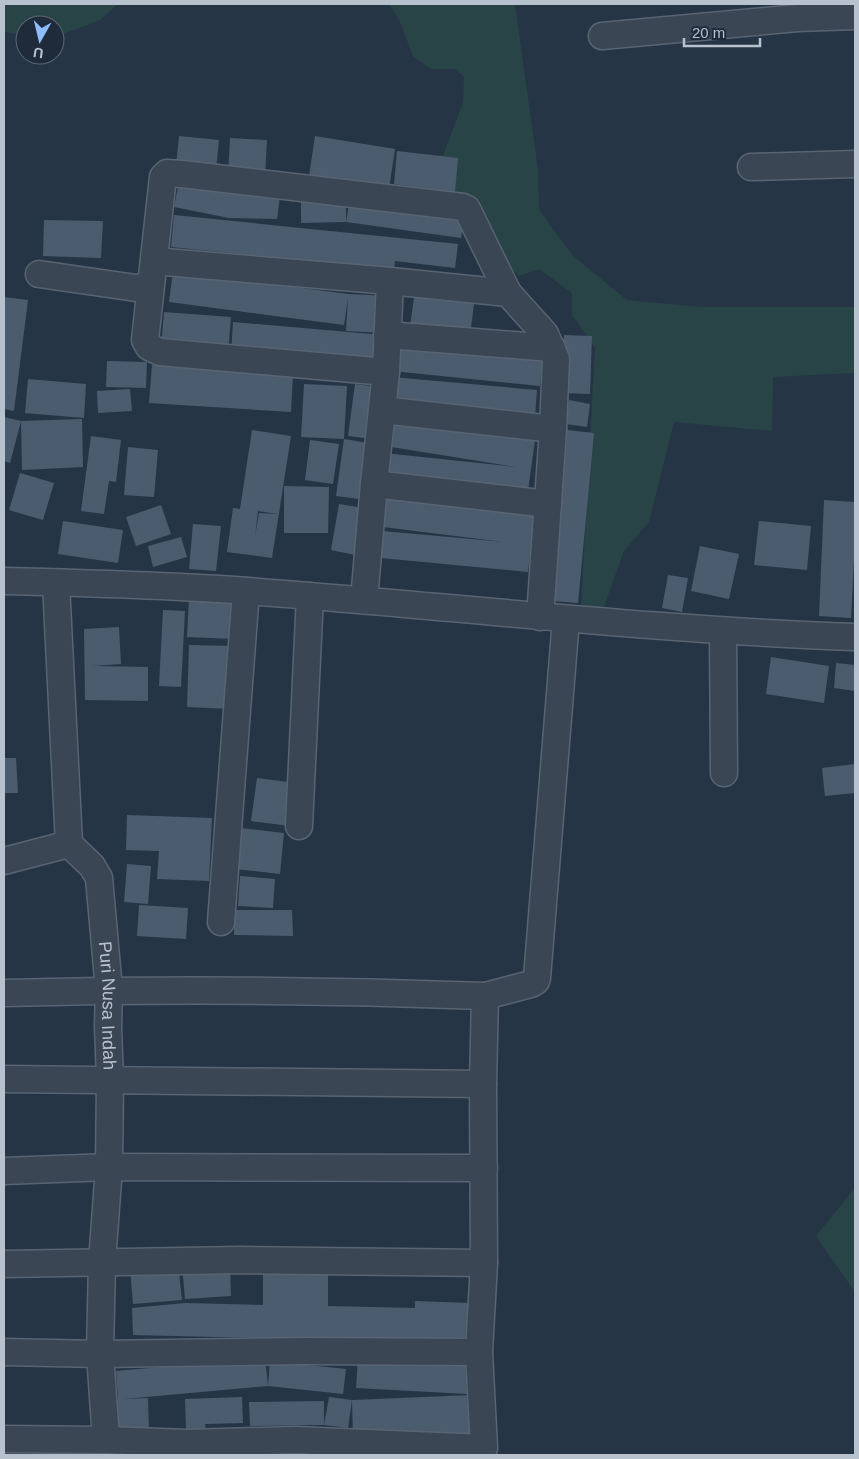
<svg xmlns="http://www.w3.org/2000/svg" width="859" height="1459" font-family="Helvetica,sans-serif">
<rect width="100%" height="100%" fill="#263546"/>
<g fill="#284446">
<path d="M4,4H118L100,20L55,37V25H25V35L4,32Z"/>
<path d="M389,4H515L538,170L539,210L573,256L627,300L702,307H855V373L773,377L772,431L674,422L649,522L624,551L604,607L581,606L595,348L572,315V293L539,269L519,276L498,257L491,229L453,214L443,192V156L463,102L464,77L456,69H430L413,56L400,22Z"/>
<path d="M855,1188V1292L816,1236Z"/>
</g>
<g fill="#4c5c6f" fill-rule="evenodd">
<path d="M179,136L219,140L216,170L176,166Z"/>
<path d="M315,136L395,149L388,195L308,183Z"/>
<path d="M230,138L267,140L265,177L228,175Z"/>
<path d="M397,151L458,158L455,192L394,184Z"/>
<path d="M179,182L280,196L277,219L229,218L174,207Z"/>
<path d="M350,199L465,215L461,238L346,222Z"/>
<path d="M346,200V222L301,223V201Z"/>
<path d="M174,215L458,244L455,268L395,261L394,269L171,247Z"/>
<path d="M44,220L103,221L101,258L43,256Z"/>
<path d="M173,271L348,294L388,296L386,333L346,331L348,298L344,325L169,302Z"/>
<path d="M415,290L475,297L470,335L410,327Z"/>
<path d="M4,297L28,300L14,411L4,409Z"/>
<path d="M164,312L231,317L228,353L161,348Z"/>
<path d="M233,322L383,335L380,368L231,355Z"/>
<path d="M564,335L592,336L590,394L561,393Z"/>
<path d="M394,347L542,361L540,386L392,371Z"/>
<path d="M107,361L147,362L146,388L106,387Z"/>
<path d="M152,365L293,374L291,412L149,403Z"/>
<path d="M392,377L537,390L535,417L390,403Z"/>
<path d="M28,379L86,384L84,418L25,413Z"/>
<path d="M304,384L347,386L344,439L301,437Z"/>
<path d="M355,384L379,387L372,439L348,436Z"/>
<path d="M130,389L132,411L98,413L97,391Z"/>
<path d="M569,400L590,404L587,427L565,424Z"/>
<path d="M4,417L21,421L82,419L83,467L22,470L21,421L10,463L4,461Z"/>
<path d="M390,417L535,440L527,498L382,482L384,453L516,467L385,446Z"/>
<path d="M252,430L291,436L272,558L227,552L233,508L240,509ZM258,511L278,514L259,513L255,536Z"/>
<path d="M567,430L594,433L578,603L552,601Z"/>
<path d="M91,436L121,440L116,482L109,481L104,514L81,511Z"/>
<path d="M344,439L374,444L366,500L336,496Z"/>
<path d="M310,440L339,444L333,484L305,480Z"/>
<path d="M128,447L158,450L154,497L124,495Z"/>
<path d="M20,473L54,483L43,520L9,510Z"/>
<path d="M284,486L329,487L328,533H284Z"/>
<path d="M387,492L535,510L528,572L381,558L383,531L504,542L383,527Z"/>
<path d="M824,500L855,502V539L851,618L819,616Z"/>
<path d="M339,504L369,509L360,556L331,550Z"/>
<path d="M161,505L171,534L136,546L126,517Z"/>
<path d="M63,521L123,530L118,563L58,554Z"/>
<path d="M759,521L811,526L807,570L754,565Z"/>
<path d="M193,524L221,526L216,571L189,569Z"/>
<path d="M181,537L187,557L153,567L148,546Z"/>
<path d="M700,546L739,554L729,599L691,591Z"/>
<path d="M668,575L688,578L682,612L662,608Z"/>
<path d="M189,599L235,600L234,639L187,637Z"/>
<path d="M163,610L185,611L181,687L159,686Z"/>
<path d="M119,627L121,664L93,666L148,667V701L85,700L84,629Z"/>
<path d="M189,645L232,646L230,709L187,707Z"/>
<path d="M771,657L829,666L824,703L766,694Z"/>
<path d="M836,663L855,665V691L834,688Z"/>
<path d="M4,758H16L18,793H4Z"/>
<path d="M855,764V793L825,796L822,768Z"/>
<path d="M257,778L296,783L290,826L251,821Z"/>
<path d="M127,815L212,818L209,881L157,879L159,851L126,850Z"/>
<path d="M240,828L284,833L280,874L235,869Z"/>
<path d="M127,864L151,866L148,904L124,902Z"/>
<path d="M240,876L275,879L273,908L238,906Z"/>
<path d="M139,905L188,908L186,939L137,936Z"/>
<path d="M234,910H292L293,936L234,935Z"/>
<path d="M178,1264L182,1300L133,1304L130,1269Z"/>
<path d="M182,1264L230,1266L231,1296L185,1299Z"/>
<path d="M263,1267L328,1269V1306L415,1308V1301L470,1303L469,1343L133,1335L132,1308L185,1303L263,1305Z"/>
<path d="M265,1358L268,1386L124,1399L148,1398L149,1433L112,1434V1399H118L116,1371Z"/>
<path d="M358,1358L469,1363L467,1394L356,1388Z"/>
<path d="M270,1361L346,1369L343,1394L268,1386Z"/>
<path d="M471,1395L472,1433L353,1438L352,1400Z"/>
<path d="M242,1397L243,1423L205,1424L206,1431H186L185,1399Z"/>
<path d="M329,1397L352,1400L348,1428L324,1425L250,1426L249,1402L324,1401V1425Z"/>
</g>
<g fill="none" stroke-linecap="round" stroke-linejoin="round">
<g stroke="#596472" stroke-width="29">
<g id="minor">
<path d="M602,36L798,18L855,16"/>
<path d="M751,167L855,164"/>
<path d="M154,261L390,281L386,372L374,484L364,600"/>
<path d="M39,274L136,288L150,287"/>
<path d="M390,281L508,293"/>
<path d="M387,335L552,348"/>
<path d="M386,372L160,352L149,347L145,340L163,177L167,173L182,174L463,207L467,209L508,293L545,334L556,359L553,429L540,617"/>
<path d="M382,410L553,429"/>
<path d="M374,484L548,504"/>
<path d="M4,581C85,583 167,585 248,591C450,606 652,630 855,637"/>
<path id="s1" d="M56,583L69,844L92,866L99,878L109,990L108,1027L110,1080L109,1167L102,1262L100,1354L106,1440"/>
<path d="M723,631L724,773"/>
<path d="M299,826L310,596"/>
<path d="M4,861L69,844"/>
<path d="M221,922L246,591"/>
<path d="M4,993C164,989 325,990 485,996L483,1084L484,1263L479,1352L484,1448L295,1440L188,1443L106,1440L4,1439"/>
<path d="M485,996L531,984L536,981L537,978L566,619"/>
<path d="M4,1079L483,1084"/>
<path d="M4,1171L109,1167L484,1168"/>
<path d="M4,1264L241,1260L484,1263"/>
<path d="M4,1352L100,1354L304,1351L479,1352"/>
</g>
</g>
<use href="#minor" stroke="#3b4655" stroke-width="26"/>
</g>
<g text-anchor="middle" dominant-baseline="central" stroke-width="4" stroke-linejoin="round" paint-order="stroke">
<g font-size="18" fill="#b8c1ce" stroke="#1f2b3a">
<text stroke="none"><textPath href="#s1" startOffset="435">Puri Nusa Indah</textPath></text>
</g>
</g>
<rect width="859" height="1459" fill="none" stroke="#b8c1ce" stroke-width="10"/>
<g transform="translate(40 40) rotate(188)"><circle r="24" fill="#1f2b3a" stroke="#5c6775"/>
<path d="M0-4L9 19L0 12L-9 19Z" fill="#8dbdfe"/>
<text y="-8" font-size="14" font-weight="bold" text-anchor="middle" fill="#b8c1ce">U</text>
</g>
<path d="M684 38v8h76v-8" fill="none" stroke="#b8c1ce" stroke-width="2.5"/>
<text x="692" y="38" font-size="15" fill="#b8c1ce" stroke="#1f2b3a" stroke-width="4" paint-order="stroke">20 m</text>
</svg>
